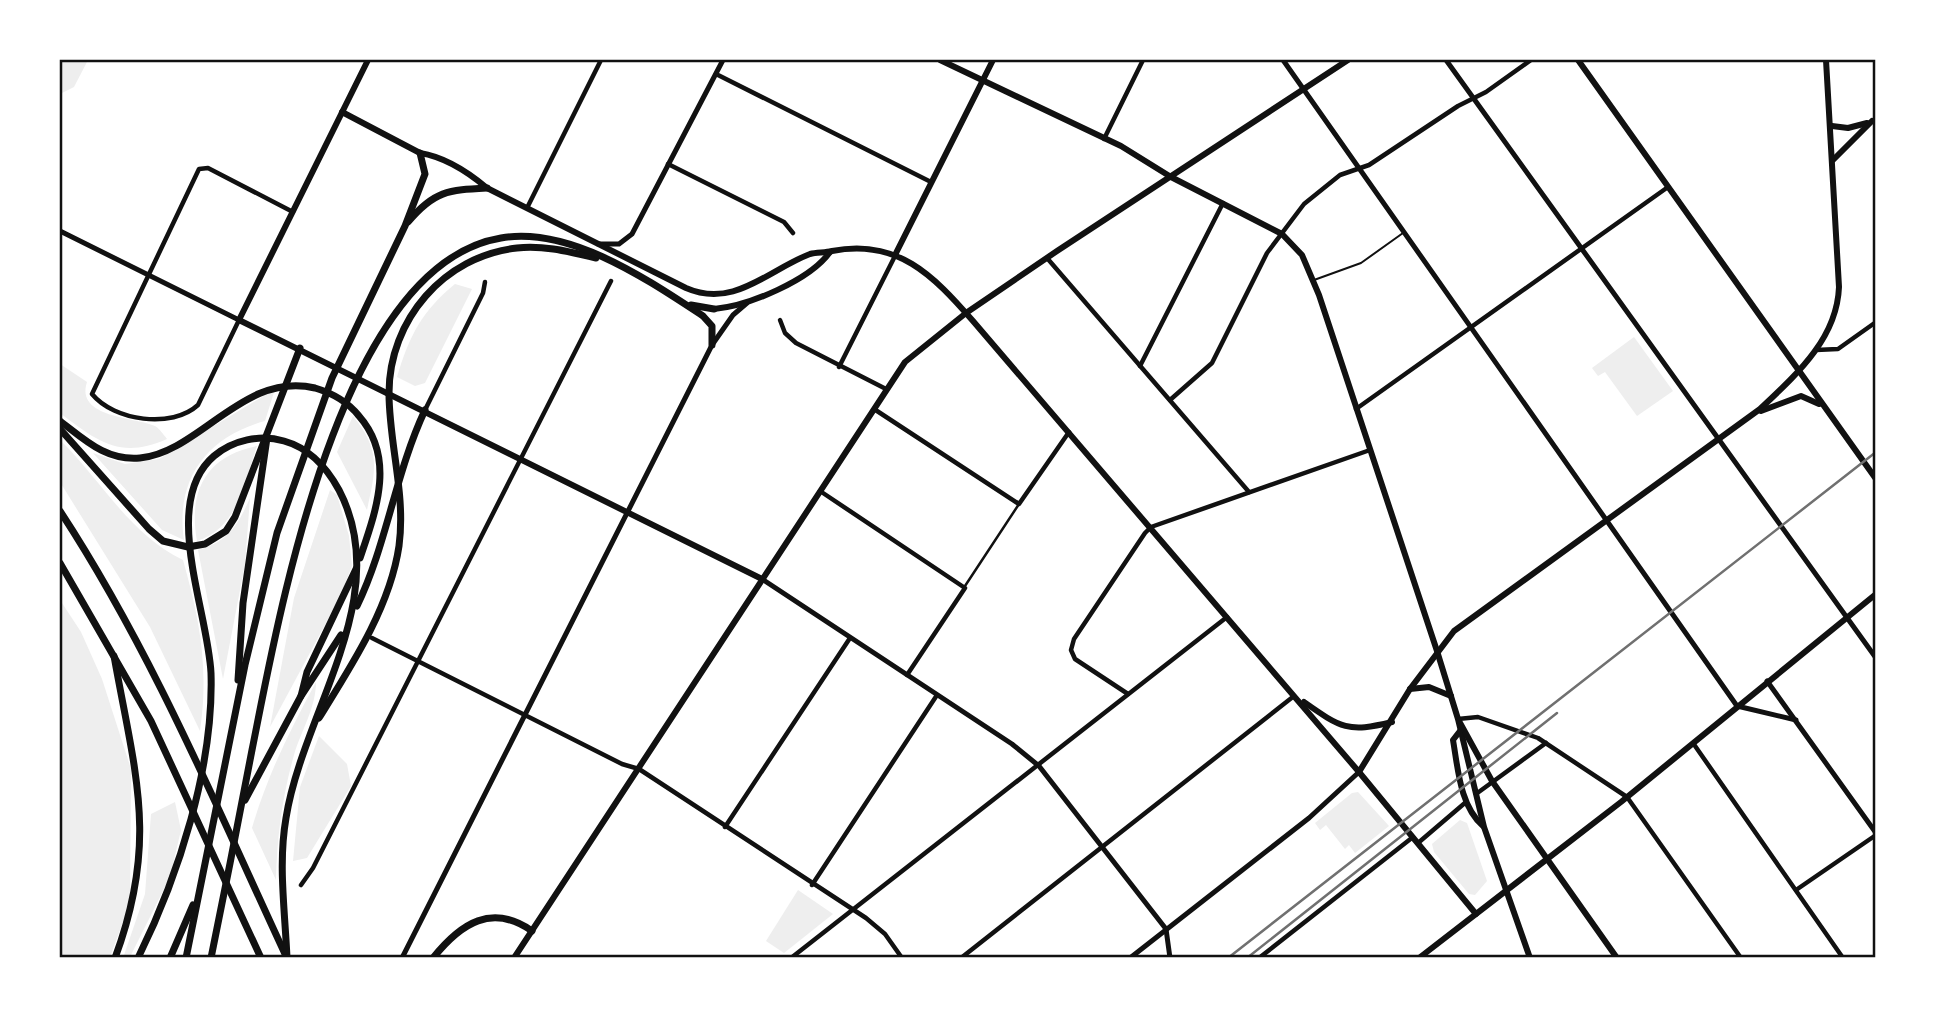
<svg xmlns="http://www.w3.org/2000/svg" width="1935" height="1017" font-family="Poppins,sans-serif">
<rect width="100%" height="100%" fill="#fff"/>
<g fill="#eee">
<path d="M60,60H88L74,87L60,94Z"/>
<path d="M455,284L472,289L425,383L415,386L397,377C409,336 422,311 455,284Z"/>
<path d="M1634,337L1673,391L1637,416L1605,372L1598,376L1592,368Z"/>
<path d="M60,364L87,382C75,418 135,417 155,426C159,428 163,434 167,439C120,460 97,441 60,413Z"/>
<path d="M275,389L265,421C206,437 175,480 184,540L162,530L93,453L125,464L159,459Z"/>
<path d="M353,416C381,450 376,470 367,510L337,452Z"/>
<path d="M60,440C102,481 129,534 183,560C200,620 209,669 200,731L150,627L60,482Z"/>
<path d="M257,446C244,483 238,528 197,541C188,491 206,456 257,446Z"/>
<path d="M330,490L337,495L349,536L352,566L340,597L270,727L294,598Z"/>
<path d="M250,498L245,564L223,679L198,550C228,542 238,525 250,498Z"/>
<path d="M60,600L81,632L102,679L131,769L130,903L110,957H60Z"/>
<path d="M316,682C316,708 301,731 294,755C282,797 277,837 276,880L252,828C267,776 290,730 316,682Z"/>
<path d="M319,736L347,764L351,786L307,858L293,861L300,787Z"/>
<path d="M1358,792L1389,826L1355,853L1349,845L1345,849L1326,825L1320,830L1315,823L1352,793Z"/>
<path d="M175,802L181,830L170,877L130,957L123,958L145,894L151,814Z"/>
<path d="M1460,820L1467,823L1487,881L1475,895L1469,894L1434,852L1432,844Z"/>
<path d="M798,890L833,914L784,953L766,941Z"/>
</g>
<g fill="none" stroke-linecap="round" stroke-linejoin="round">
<path stroke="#111" stroke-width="2" d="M1314,280L1361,263L1403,233"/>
<path stroke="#111" stroke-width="2.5" d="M965,586L1019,504"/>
<g stroke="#111" stroke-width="4.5">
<path d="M716,74L931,182"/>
<path d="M1104,139L1143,60"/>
<path d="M668,164L784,222L793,233"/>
<path d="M527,208L601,60"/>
<path d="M1047,258L1249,492"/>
<path d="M239,320L198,405C172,429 114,421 92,394L199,169L208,168L293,212"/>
<path d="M780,320L785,333L796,343L886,389"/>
<path d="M1816,350L1838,349L1876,322"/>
<path d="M1140,366L1223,203"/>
<path d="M839,367L895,256"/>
<path d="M1170,400L1212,363L1267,253L1304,204L1340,175L1369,165L1458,106L1486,92L1531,60"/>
<path d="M874,409L1019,504L1069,432"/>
<path d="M1356,409L1668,187"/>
<path d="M425,410L483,293L485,282"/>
<path d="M820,491L965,588L907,675"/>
<path d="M372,638L622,764L639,769L866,918L885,934L902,958"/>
<path d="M1128,694L1075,659L1071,650L1074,639L1145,533L1151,527L1370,450"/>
<path d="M1458,719L1478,717L1538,738L1627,797L1741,958"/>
<path d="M1693,743L1843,958"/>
<path d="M1476,794L1546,743"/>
<path d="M725,827L850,638"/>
<path d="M1418,843L1466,802"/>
<path d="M301,885L313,868L611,281"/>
<path d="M812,885L937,695"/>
<path d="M1796,890L1876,835"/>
<path d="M791,958L1227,617"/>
<path d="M961,958L1294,696"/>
<path d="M1259,958L1413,837"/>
</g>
<g stroke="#111" stroke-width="5">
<path d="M1283,60L1737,706L1796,720"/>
<path d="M1446,60L1876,658"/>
<path d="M60,231L239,320"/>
<path d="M598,244H619L632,234L723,60"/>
<path d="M762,579L1012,744L1039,766L1166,929L1170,958"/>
<path d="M1767,681L1876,833"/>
<path d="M402,958L712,345L733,315L747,303"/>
<path d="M1130,958L1309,818L1359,772"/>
</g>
<g stroke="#111" stroke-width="6">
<path d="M368,60L239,320L762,579"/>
<path d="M940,60L1121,146L1171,177L1282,234L1302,255L1319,295L1437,651L1458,719L1484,827L1530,958"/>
<path d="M342,112L420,153C445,157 468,172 487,188"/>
<path d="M1459,721L1492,781L1617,958"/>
<path d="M1460,731L1453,740C1458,769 1460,806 1483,826"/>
<path d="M1359,772L1476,914"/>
<path d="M1419,958L1621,802L1876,594"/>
</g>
<g stroke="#111" stroke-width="6">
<path d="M1578,60L1876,479"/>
<path d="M1832,126L1848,128L1867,123"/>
<path d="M1833,160L1872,121"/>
<path d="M487,188L686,288C734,309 768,270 810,254C817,252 825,253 832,251C897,238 933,275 973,321L1359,772L1410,689L1454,631L1760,409C1796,375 1837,339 1839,287L1826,60"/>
<path d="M895,255L993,60"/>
<path d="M714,309C749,306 810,280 830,252"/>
<path d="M1761,411L1801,396L1819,404"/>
<path d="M1410,689L1429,687L1451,696"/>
<path d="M1304,702C1341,728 1348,733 1392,722"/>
<path d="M514,958L905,362L966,313L1057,251L1348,60"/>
</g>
<g stroke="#111" stroke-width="7">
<path d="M408,222C434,191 448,190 487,188"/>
<path d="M691,305L714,309"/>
<path d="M60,421C85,440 106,461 140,458C200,452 244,371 315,388C332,393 348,402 359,416C396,458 376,511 360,558"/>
<path d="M60,429L149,529L163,541L188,547L205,544L226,531L235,517L300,348"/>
<path d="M60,511C151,650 215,803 285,954"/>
<path d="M60,563L151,721L261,958"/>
<path d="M357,606C387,544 395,474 425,410"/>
<path d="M114,656C135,774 159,840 115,958"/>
<path d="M238,680L243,603L267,438"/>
<path d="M301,696L307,672L356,569"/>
<path d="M319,718C352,665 390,607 399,546C406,494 389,444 389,393C389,320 444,256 517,248C544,245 570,252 596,258"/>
<path d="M245,800L301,696L341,635"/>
<path d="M138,958C179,875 214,766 211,673C208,610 160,502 214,456C233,440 260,434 284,441C309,448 327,468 339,490C395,597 303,711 286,818C278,864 285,911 287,958"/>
<path d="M170,958L193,905"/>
<path d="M186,958L245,665L277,533L332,378L405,226L425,174L420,153"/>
<path d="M211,958C225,889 239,819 252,750C279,616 339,265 501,238C570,226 648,280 703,316L712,326V345"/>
<path d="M433,958C461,923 492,903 532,931"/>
</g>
<g stroke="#707070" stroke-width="2.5">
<path d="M1228,958L1876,452"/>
<path d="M1247,958L1557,713"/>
</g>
</g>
<rect width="1935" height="1017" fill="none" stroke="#ffffff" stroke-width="122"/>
<rect x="61" y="61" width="1813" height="895" fill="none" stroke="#111" stroke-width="2.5"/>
</svg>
